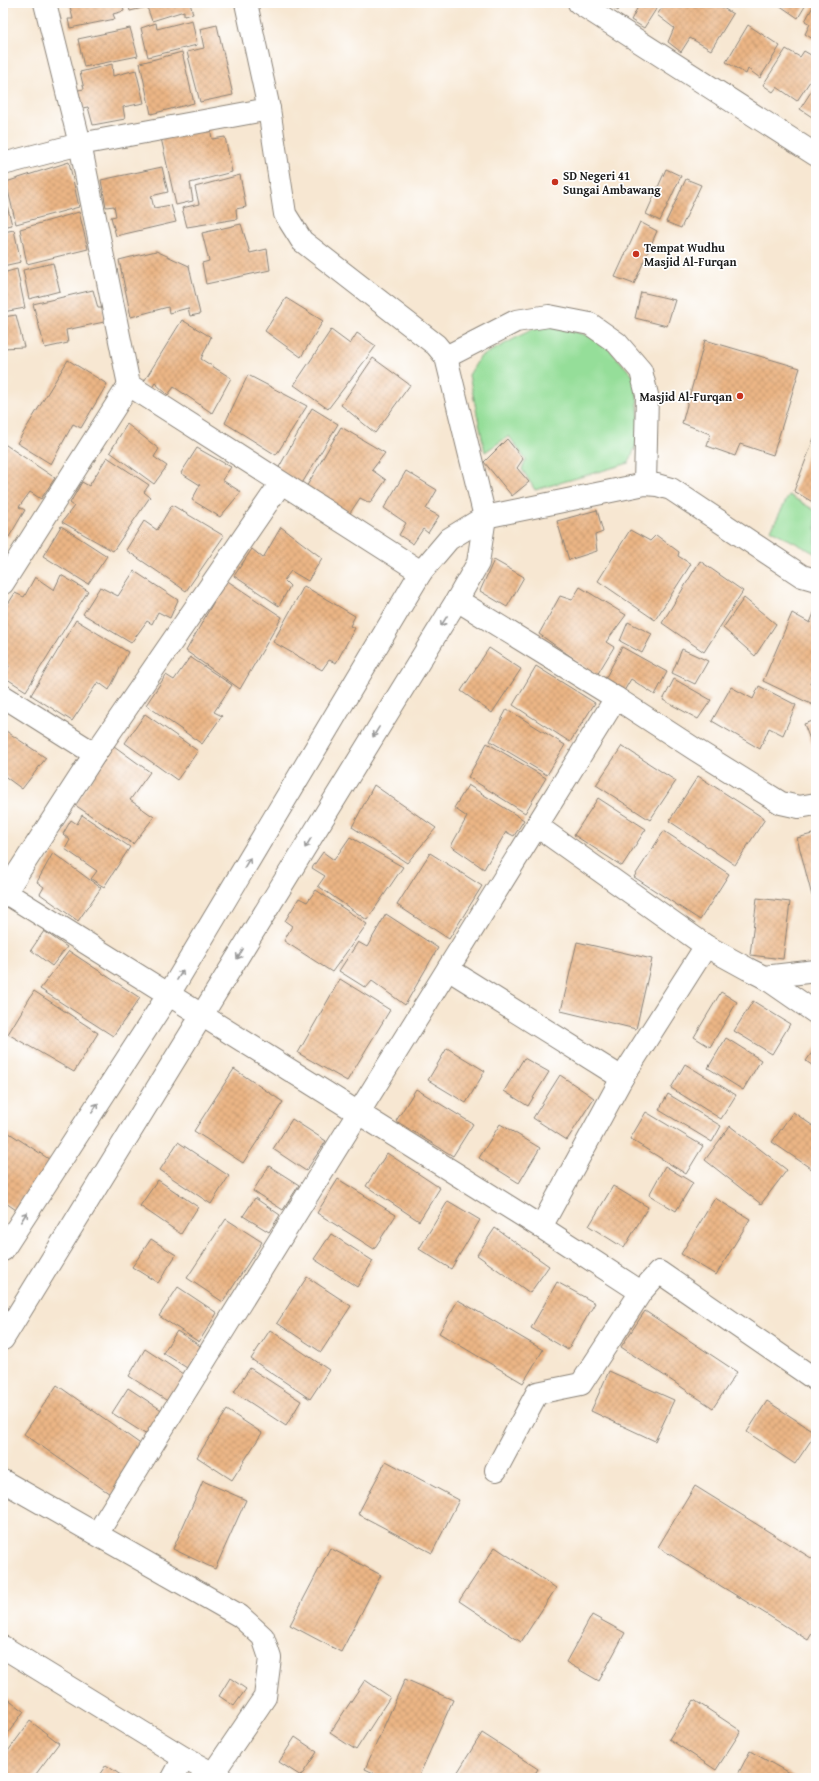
<svg xmlns="http://www.w3.org/2000/svg" width="819" height="1781" font-family="'Gentium Book Plus',serif">
<defs>
<pattern id="building-cross-hatch" width="8" height="8" patternUnits="userSpaceOnUse"><rect width="8" height="8" fill="#ebb585"/><path d="M0 0l8 8M0 8l8-8" fill="none" stroke="#c99b72"/></pattern>
</defs>
<rect width="100%" height="100%" fill="#fff"/>
<filter id="ink" filterUnits="userSpaceOnUse"><feTurbulence type="fractalNoise" baseFrequency=".025" numOctaves="2"/><feDisplacementMap in="SourceGraphic" scale="8" xChannelSelector="R" yChannelSelector="G"/><feConvolveMatrix kernelMatrix="1 2 1 2 8 2 1 2 1" color-interpolation-filters="sRGB"/></filter>
<filter id="wash" filterUnits="userSpaceOnUse"><feTurbulence type="fractalNoise" baseFrequency=".012" numOctaves="4" result="noise"/><feDisplacementMap in="SourceGraphic" scale="16" xChannelSelector="R" yChannelSelector="G"/><feGaussianBlur stdDeviation="0.9" result="paint"/><feColorMatrix in="noise" values="0 0 0 0 0 0 0 0 0 0 0 0 0 0 0 0 0 1.4 0 .05"/><feComposite in="paint" operator="in"/></filter>
<g filter="url(#wash)">
<rect width="100%" height="100%" fill="#f7e7d2"/>
<g fill="#95de99" stroke="#587d5a">
<path d="M544,323L600,339L636,379L640,435L629,463L535,490L522,469L526,460L509,436L485,452L469,375L480,357Z"/>
<path d="M789,495L816,511V554L771,530Z"/>
</g>
<g id="blocks">
<g fill="url(#building-cross-hatch)">
<path d="M69,3H122L124,11L113,14L115,19L70,28L68,19H73Z"/>
<path d="M128,3H190L193,14L184,16V11L152,21L147,7L130,11Z"/>
<path d="M610,3H622L618,11L609,5Z"/>
<path d="M637,3H660L644,28L631,20L639,5Z"/>
<path d="M665,3H715L733,14L711,50L690,38L681,52L668,42L674,28L657,15Z"/>
<path d="M776,3H807L798,18Z"/>
<path d="M815,3H816V41L805,34L810,24L805,21Z"/>
<path d="M192,20L197,45L148,57L141,28L156,23L157,29Z"/>
<path d="M217,25L233,95L200,102L187,52L204,48L200,29Z"/>
<path d="M748,25L780,46L760,78L748,69L746,74L726,62Z"/>
<path d="M130,28L138,56L84,67L78,39Z"/>
<path d="M786,49L800,57L804,51L816,58V72L797,101L777,87L773,92L763,85Z"/>
<path d="M182,52L194,103L151,114L140,63Z"/>
<path d="M112,64L113,76L136,70L144,103L123,107L125,119L93,125L88,107L82,108L78,90L84,89L80,72Z"/>
<path d="M816,84V113L812,117L800,109Z"/>
<path d="M210,127L212,139L225,137L232,172L190,183L193,201L176,205L161,138Z"/>
<path d="M69,162L79,207L16,224L6,182Z"/>
<path d="M162,167L168,192L151,196L154,208L171,205L176,222L116,236L111,217L116,216L114,206L106,207L101,180Z"/>
<path d="M666,169L681,176L660,221L646,214Z"/>
<path d="M240,175L246,207L236,209L237,219L187,227L182,208L199,204L195,187Z"/>
<path d="M686,179L701,185L681,228L666,222Z"/>
<path d="M3,190L12,225L3,227Z"/>
<path d="M79,212L88,249L27,264L20,229Z"/>
<path d="M640,222L657,231L634,284L615,277Z"/>
<path d="M241,224L250,253L267,249L270,270L206,284L202,263L209,261L202,233Z"/>
<path d="M14,230L21,262L3,266V232Z"/>
<path d="M156,251L189,266L200,314L190,316L188,308L169,313L168,307L131,317L119,260Z"/>
<path d="M53,263L60,291L29,299L23,270Z"/>
<path d="M17,269L25,308L3,312V273Z"/>
<path d="M93,290L98,308H103L104,322L66,330L68,343L45,348L33,304Z"/>
<path d="M641,292L675,300L667,326L635,318Z"/>
<path d="M286,298L323,321L301,357L265,331Z"/>
<path d="M16,315L24,347L3,348V317Z"/>
<path d="M182,320L211,337L201,359L231,378L212,413L174,387L168,395L155,383L151,389L143,383Z"/>
<path d="M331,330L350,344L357,333L376,346L328,409L294,385Z"/>
<path d="M705,340L800,368L773,455L740,444L735,456L707,446L710,434L682,423Z"/>
<path d="M373,358L410,385L375,433L341,405Z"/>
<path d="M68,360L107,384L81,428L73,424L51,464L17,443Z"/>
<path d="M248,375L307,406L276,455L225,423Z"/>
<path d="M312,408L338,424L301,485L278,469Z"/>
<path d="M127,424L159,449L154,457L167,466L154,484L110,452Z"/>
<path d="M341,427L385,453L372,470L386,480L370,503L360,498L348,516L305,489Z"/>
<path d="M814,438L816,439V504L794,491Z"/>
<path d="M507,439L523,459L517,468L529,482L512,496L484,462Z"/>
<path d="M3,443L55,478L41,499L30,492L19,507L25,510L9,537L3,533Z"/>
<path d="M197,448L231,467L222,480L241,492L220,517L192,500L200,485L181,473Z"/>
<path d="M107,457L149,485L144,492L150,497L113,551L62,522L74,506L70,503L82,482L89,486Z"/>
<path d="M406,471L437,490L426,509L439,516L428,533L423,529L413,544L399,535L406,523L384,508Z"/>
<path d="M172,505L224,536L186,591L126,550L144,521L157,530Z"/>
<path d="M597,510L603,532L595,535L597,551L569,560L557,521Z"/>
<path d="M61,526L107,556L88,584L43,556Z"/>
<path d="M281,527L322,558L308,581L291,571L284,580L290,586L279,606L234,576L252,549L263,558Z"/>
<path d="M630,530L650,541L656,535L679,552L678,556L691,564L655,620L598,581Z"/>
<path d="M494,560L524,577L507,607L480,591Z"/>
<path d="M700,561L743,591L704,652L662,623Z"/>
<path d="M134,571L178,600L170,618L158,612L152,624L147,621L131,643L83,614L100,587L118,596Z"/>
<path d="M61,575L88,591L26,691L4,677L9,666L3,662V630L6,624L3,622V612L15,593L24,597L35,577L54,590Z"/>
<path d="M226,580L282,617L240,689L186,651Z"/>
<path d="M304,586L355,616L350,626L355,628L336,663L329,660L322,670L273,642Z"/>
<path d="M580,587L626,615L606,642L614,647L597,675L539,634L560,596L572,600Z"/>
<path d="M744,598L776,624L755,656L723,628Z"/>
<path d="M816,608V663L810,684L816,686L813,705L763,681L792,613L810,623Z"/>
<path d="M76,620L128,652L109,690L98,682L72,721L31,695Z"/>
<path d="M628,622L652,634L642,653L620,641Z"/>
<path d="M622,647L667,672L655,695L631,679L624,691L605,679Z"/>
<path d="M489,648L521,669L492,713L461,691Z"/>
<path d="M682,649L708,661L695,684L672,673Z"/>
<path d="M190,657L232,685L214,712L222,716L202,744L146,705L166,675L174,680Z"/>
<path d="M536,666L595,703L570,742L513,705Z"/>
<path d="M674,679L711,700L698,719L663,700Z"/>
<path d="M759,686L796,705L783,735L769,728L760,749L712,721L731,687L753,699Z"/>
<path d="M507,709L565,745L547,775L490,741Z"/>
<path d="M145,714L198,751L177,780L125,743Z"/>
<path d="M816,720V755L804,724Z"/>
<path d="M3,729L46,758L22,789L3,775Z"/>
<path d="M487,743L546,778L525,813L468,777Z"/>
<path d="M114,746L150,772L130,800L154,817L133,844L75,805Z"/>
<path d="M622,746L676,781L650,820L596,785Z"/>
<path d="M698,776L765,819L735,865L669,821Z"/>
<path d="M374,785L436,828L407,863L352,827Z"/>
<path d="M468,785L524,820L514,836L506,832L484,869L451,846L467,817L454,808Z"/>
<path d="M598,798L646,829L622,866L574,835Z"/>
<path d="M82,815L130,847L104,887L91,879L97,871L65,849L70,840L63,834L71,820L77,824Z"/>
<path d="M664,831L729,874L700,920L634,877Z"/>
<path d="M816,833V895L812,896L797,838Z"/>
<path d="M350,837L403,867L367,920L318,886L325,876L312,868L323,852L334,860Z"/>
<path d="M53,853L101,888L78,921L40,894L44,887L37,882Z"/>
<path d="M430,853L482,886L449,939L397,905Z"/>
<path d="M316,890L367,924L332,972L284,941L292,926L285,921L299,898L307,902Z"/>
<path d="M757,898L790,902L783,959L750,955Z"/>
<path d="M386,914L438,948L405,1005L372,981L366,988L339,971L358,942L367,947Z"/>
<path d="M44,931L67,947L52,966L31,950Z"/>
<path d="M577,942L652,959L636,1029L561,1011Z"/>
<path d="M69,951L140,998L113,1036L40,989Z"/>
<path d="M340,979L390,1010L347,1081L298,1053Z"/>
<path d="M34,991L98,1033L74,1072L8,1034Z"/>
<path d="M721,992L737,1002L710,1047L694,1037Z"/>
<path d="M753,1001L790,1024L772,1054L734,1031Z"/>
<path d="M726,1038L761,1060L743,1090L708,1068Z"/>
<path d="M816,1047V1068L806,1061Z"/>
<path d="M447,1048L485,1071L466,1103L428,1080Z"/>
<path d="M524,1058L549,1072L528,1106L504,1091Z"/>
<path d="M685,1064L736,1095L721,1119L671,1088Z"/>
<path d="M234,1069L283,1102L243,1163L194,1131Z"/>
<path d="M560,1075L594,1098L567,1140L533,1118Z"/>
<path d="M416,1089L473,1124L453,1156L396,1121Z"/>
<path d="M668,1094L721,1126L712,1142L659,1110Z"/>
<path d="M646,1112L703,1146L686,1174L630,1139Z"/>
<path d="M793,1112L816,1128V1172L772,1142Z"/>
<path d="M292,1119L326,1141L306,1171L273,1149Z"/>
<path d="M500,1124L540,1148L519,1183L479,1158Z"/>
<path d="M730,1126L787,1170L761,1204L705,1160Z"/>
<path d="M3,1129L52,1161L19,1212L3,1201Z"/>
<path d="M178,1142L229,1176L211,1204L160,1170Z"/>
<path d="M387,1153L440,1188L419,1221L366,1186Z"/>
<path d="M269,1166L299,1185L283,1210L253,1191Z"/>
<path d="M665,1166L693,1183L676,1211L649,1195Z"/>
<path d="M338,1179L396,1215L374,1249L317,1213Z"/>
<path d="M158,1180L198,1207L181,1234L140,1206Z"/>
<path d="M613,1186L648,1207L624,1248L589,1226Z"/>
<path d="M255,1198L280,1215L269,1232L243,1216Z"/>
<path d="M715,1198L750,1219L716,1275L681,1254Z"/>
<path d="M448,1201L480,1220L451,1269L419,1249Z"/>
<path d="M226,1219L262,1242L223,1302L187,1278Z"/>
<path d="M495,1228L549,1266L530,1293L477,1255Z"/>
<path d="M331,1234L373,1261L357,1287L314,1259Z"/>
<path d="M151,1239L176,1255L158,1283L132,1267Z"/>
<path d="M307,1277L351,1306L321,1352L277,1323Z"/>
<path d="M557,1282L595,1303L568,1350L531,1328Z"/>
<path d="M178,1287L217,1313L199,1342L159,1316Z"/>
<path d="M458,1300L543,1350L523,1383L439,1333Z"/>
<path d="M645,1311L737,1372L713,1408L621,1347Z"/>
<path d="M270,1330L329,1370L310,1399L251,1359Z"/>
<path d="M177,1331L205,1349L192,1371L163,1353Z"/>
<path d="M145,1349L186,1376L169,1402L129,1376Z"/>
<path d="M250,1368L301,1401L286,1426L234,1392Z"/>
<path d="M609,1371L674,1400L655,1441L591,1411Z"/>
<path d="M57,1385L146,1448L113,1496L24,1434Z"/>
<path d="M128,1388L166,1413L150,1437L112,1413Z"/>
<path d="M767,1401L816,1433L795,1464L747,1432Z"/>
<path d="M227,1410L262,1433L232,1480L197,1457Z"/>
<path d="M386,1461L459,1500L432,1553L358,1514Z"/>
<path d="M203,1481L246,1500L215,1569L173,1549Z"/>
<path d="M695,1486L816,1561V1627L808,1640L658,1547Z"/>
<path d="M495,1547L556,1588L521,1642L459,1601Z"/>
<path d="M330,1548L381,1575L341,1652L290,1625Z"/>
<path d="M592,1615L625,1633L599,1681L566,1662Z"/>
<path d="M230,1678L246,1689L234,1706L219,1696Z"/>
<path d="M405,1679L453,1700L418,1778H384L365,1769Z"/>
<path d="M365,1680L390,1697L356,1750L330,1733Z"/>
<path d="M3,1695L24,1711L3,1740Z"/>
<path d="M694,1700L741,1731L716,1770L669,1739Z"/>
<path d="M30,1721L59,1743L33,1778H3V1758Z"/>
<path d="M482,1733L538,1769L532,1778H454Z"/>
<path d="M295,1737L317,1752L301,1776L279,1762Z"/>
<path d="M750,1751L798,1778H736Z"/>
<path d="M106,1765L125,1778H97Z"/>
</g>
</g>
</g>
<g filter="url(#ink)">
<use href="#blocks" fill-opacity="0" stroke="#8a8277" stroke-width="1"/>
<g fill="none" stroke-linecap="round" stroke-linejoin="round">
<g stroke="#8a8277" stroke-width="24">
<g id="minor">
<path d="M45,3L80,144L129,385L421,572"/>
<path d="M246,3L269,109L285,214L302,241L436,345L446,357L485,517L645,484L657,485L671,489L802,576L816,580"/>
<path d="M579,3L816,155"/>
<path d="M3,164L80,144L269,109"/>
<path d="M446,357L516,321L549,316L590,324L617,343L641,371L647,395L645,484"/>
<path d="M3,583L129,385"/>
<path d="M457,600L616,698L696,750L781,803L799,807L816,804"/>
<path d="M3,696L95,754"/>
<path d="M537,826L706,946L748,969L764,977L816,971"/>
<path d="M3,891L541,1227L641,1292L581,1384L537,1393L496,1470"/>
<path d="M3,896L95,754L281,483"/>
<path d="M448,969L622,1078"/>
<path d="M764,977L816,1013"/>
<path d="M541,1227L622,1078L706,946"/>
<path d="M3,1250L169,994L421,572L449,539L485,517"/>
<path d="M641,1292L659,1272L816,1380"/>
<path d="M3,1339L457,600L478,563L485,517"/>
<path d="M3,1481L240,1616L263,1637L270,1658L265,1697L210,1778"/>
<path d="M97,1534L616,698"/>
<path d="M173,1778L184,1758"/>
</g>
</g>
<g stroke="#8a8277" stroke-width="24">
<path id="tertiary" d="M3,1647L184,1758L221,1778"/>
</g>
<use href="#minor" stroke="#fff" stroke-width="22"/>
<use href="#tertiary" stroke="#fff" stroke-width="22"/>
</g>
<defs><path id="oneway-shaft" d="M-6 0H5M1.5-3L5.5 0L1.5 3" fill="none" stroke-width="1.6" stroke-linecap="round" stroke-linejoin="round"/></defs>
<g stroke="#999">
<use href="#oneway-shaft" transform="translate(444 621) rotate(122)"/>
<use href="#oneway-shaft" transform="translate(376 732) rotate(122)"/>
<use href="#oneway-shaft" transform="translate(308 843) rotate(122)"/>
<use href="#oneway-shaft" transform="translate(247 863) rotate(-59)"/>
<use href="#oneway-shaft" transform="translate(240 954) rotate(122)"/>
<use href="#oneway-shaft" transform="translate(180 975) rotate(-59)"/>
<use href="#oneway-shaft" transform="translate(95 1108) rotate(-57)"/>
<use href="#oneway-shaft" transform="translate(24 1217) rotate(-57)"/>
</g>
</g>
<g fill="#c8321e" stroke="#fff" stroke-width="1.5">
<circle cx="555" cy="182" r="4"/>
<circle cx="636" cy="254" r="4"/>
<circle cx="740" cy="396" r="4"/>
</g>
<g text-anchor="middle" dominant-baseline="central" stroke-width="3.5" stroke-linejoin="round" paint-order="stroke">
<g font-size="12" font-weight="bold" fill="#1c1c1c" stroke="#fff" text-anchor="start">
<text x="563" y="175">SD Negeri 41<tspan x="563" dy="14">Sungai Ambawang</tspan></text>
<text x="644" y="247">Tempat Wudhu<tspan x="644" dy="14">Masjid Al-Furqan</tspan></text>
<text x="732" y="396" text-anchor="end">Masjid Al-Furqan</text>
</g>
</g>
<rect width="819" height="1781" fill="none" stroke="#fff" stroke-width="16"/>
</svg>
